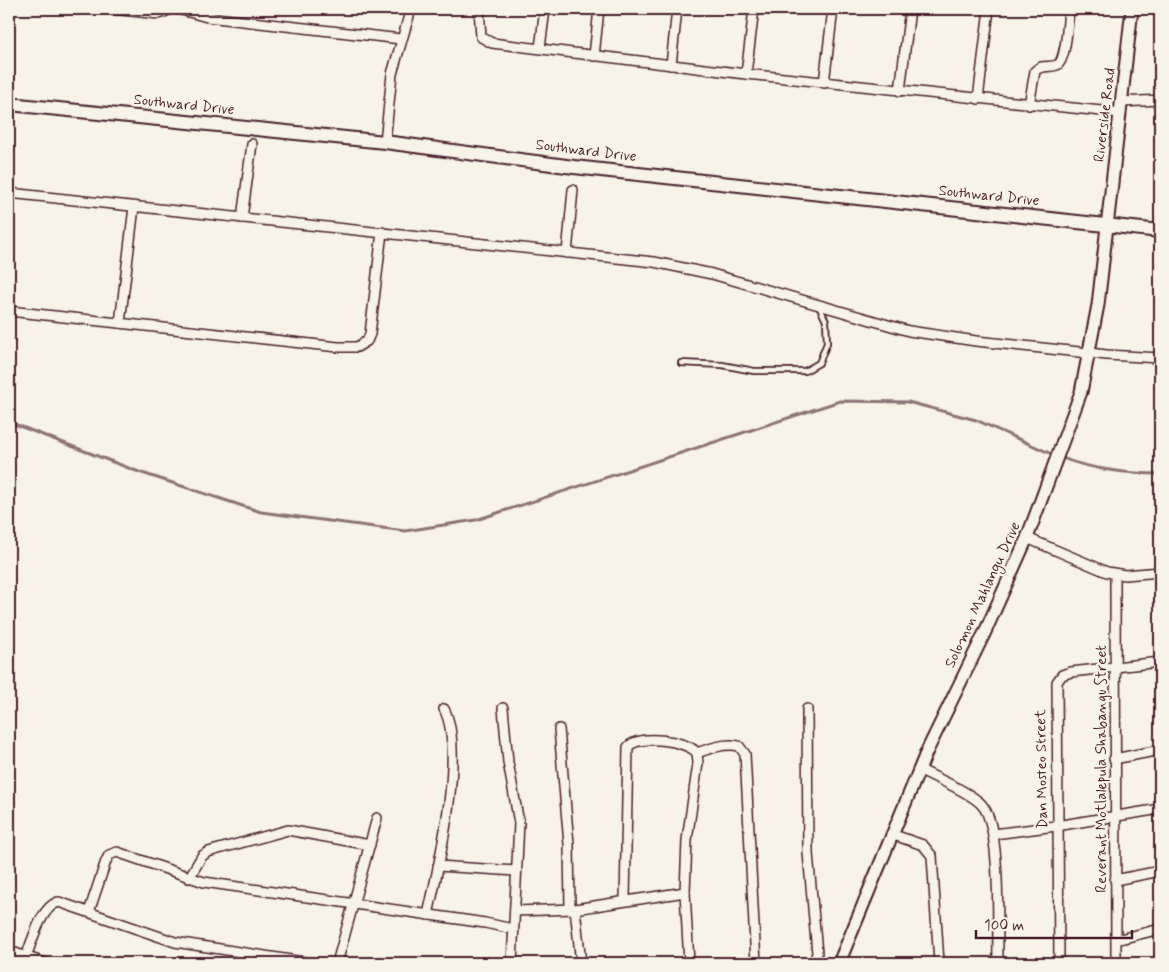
<svg xmlns="http://www.w3.org/2000/svg" width="1169" height="972" font-family="Mynerve,sans-serif">
<rect width="100%" height="100%" fill="#f7f3e8"/>
<filter id="ink" filterUnits="userSpaceOnUse"><feTurbulence type="fractalNoise" baseFrequency=".02" numOctaves="2"/><feDisplacementMap in="SourceGraphic" scale="10" xChannelSelector="R" yChannelSelector="G"/><feConvolveMatrix kernelMatrix="1 2 1 2 8 2 1 2 1" color-interpolation-filters="sRGB"/></filter>
<g filter="url(#ink)">
<g fill="none" stroke-linecap="round" stroke-linejoin="round">
<g stroke="#8e7275" stroke-width="3">
<path d="M9,422L139,472L261,512L405,531L476,520L840,401L908,402L976,420L1054,455"/>
<path d="M1060,457C1087,469 1131,474 1160,474"/>
</g>
<g stroke="#4a1f2b" stroke-width="8">
<path id="service" d="M681,363L722,365L754,371H805L819,363L827,343L826,321L819,306"/>
</g>
<g stroke="#4a1f2b" stroke-width="12">
<g id="minor">
<path d="M112,9L159,14L172,9"/>
<path d="M178,9L207,17L401,39"/>
<path d="M479,9L481,37L492,43L746,74L1121,113"/>
<path d="M540,48L545,9"/>
<path d="M594,56L599,9"/>
<path d="M671,65L677,9"/>
<path d="M746,74L754,9"/>
<path d="M824,83L833,9"/>
<path d="M900,91L910,9"/>
<path d="M978,99L989,9"/>
<path d="M1122,102L1160,100"/>
<path d="M1029,105L1035,71C1041,64 1049,68 1057,65C1066,62 1068,19 1069,9"/>
<path d="M385,142L392,74L411,9"/>
<path d="M9,193L654,262L712,274L909,331L976,341L1107,355L1160,358"/>
<path d="M242,218L252,144"/>
<path d="M567,253L573,190"/>
<path d="M9,311L338,347H357L367,341L370,334L382,232"/>
<path d="M120,323L134,207"/>
<path d="M1027,538L1107,572L1125,575L1160,572"/>
<path d="M1115,574L1116,963"/>
<path d="M503,708L508,762L519,823L512,963"/>
<path d="M807,709L808,853L817,953L814,963"/>
<path d="M559,729L569,844L570,909"/>
<path d="M697,753C711,748 725,743 739,746L745,754L756,963"/>
<path d="M1114,759L1160,750"/>
<path d="M919,769C935,778 971,792 982,805C1002,827 997,930 998,963"/>
<path d="M891,834L923,845L932,856L939,963"/>
<path d="M994,834L1056,826L1160,809"/>
<path d="M438,866L516,871"/>
<path d="M189,878L202,856L208,852L288,830L370,845"/>
<path d="M1115,880L1160,871"/>
<path d="M625,901L628,747C638,734 687,740 697,753L698,763L687,840L685,892L689,963"/>
<path d="M575,909L581,963"/>
<path d="M515,911L575,909L685,892"/>
<path d="M89,912L106,861L109,855L117,852L204,882L485,923L513,929"/>
<path d="M428,915C438,869 466,750 444,709"/>
<path d="M1116,940L1160,929"/>
<path d="M9,951L45,963"/>
<path d="M24,963C30,947 41,905 59,902L175,942L310,963"/>
<path d="M337,963L377,818"/>
<path d="M1059,963L1057,682L1062,675L1071,672L1160,662"/>
</g>
</g>
<g stroke="#4a1f2b" stroke-width="15">
<path id="tertiary" d="M839,963L927,751L985,632L1027,538L1081,392L1098,305L1132,9"/>
</g>
<g stroke="#4a1f2b" stroke-width="16">
<path id="secondary" d="M9,104L385,142L574,167L1160,231"/>
</g>
<use href="#service" stroke="#f7f3e8" stroke-width="4.5"/>
<use href="#minor" stroke="#f7f3e8" stroke-width="9"/>
<use href="#tertiary" stroke="#f7f3e8" stroke-width="11"/>
<use href="#secondary" stroke="#f7f3e8" stroke-width="12"/>
</g>
</g>
<g text-anchor="middle" dominant-baseline="central" stroke-width="4.5" stroke-linejoin="round" paint-order="stroke">
<g font-size="15" fill="#4a1f2b" stroke="#f7f3e8">
<text transform="translate(184 105) rotate(6)">Southward Drive</text>
<text transform="translate(1105 115) rotate(-83)">Riverside Road</text>
<text transform="translate(586 151) rotate(7)">Southward Drive</text>
<text transform="translate(989 196) rotate(6)">Southward Drive</text>
<text transform="translate(983 595) rotate(-65)">Solomon Mahlangu Drive</text>
<text transform="translate(1042 769) rotate(-91)">Dan Mosteo Street</text>
<text transform="translate(1102 769) rotate(-90)">Reverant Motlalepula Shabangu Street</text>
</g>
</g>
<rect width="1169" height="972" fill="none" stroke="#f7f3e8" stroke-width="30"/>
<rect x="15" y="15" width="1139" height="942" fill="none" stroke="#4a1f2b" stroke-width="2" filter="url(#ink)"/>
<path d="M976 930v8h156v-8" fill="none" stroke="#4a1f2b" stroke-width="2.5"/>
<text x="984" y="930" font-size="15" fill="#4a1f2b" stroke="#f7f3e8" stroke-width="4" paint-order="stroke">100 m</text>
</svg>
